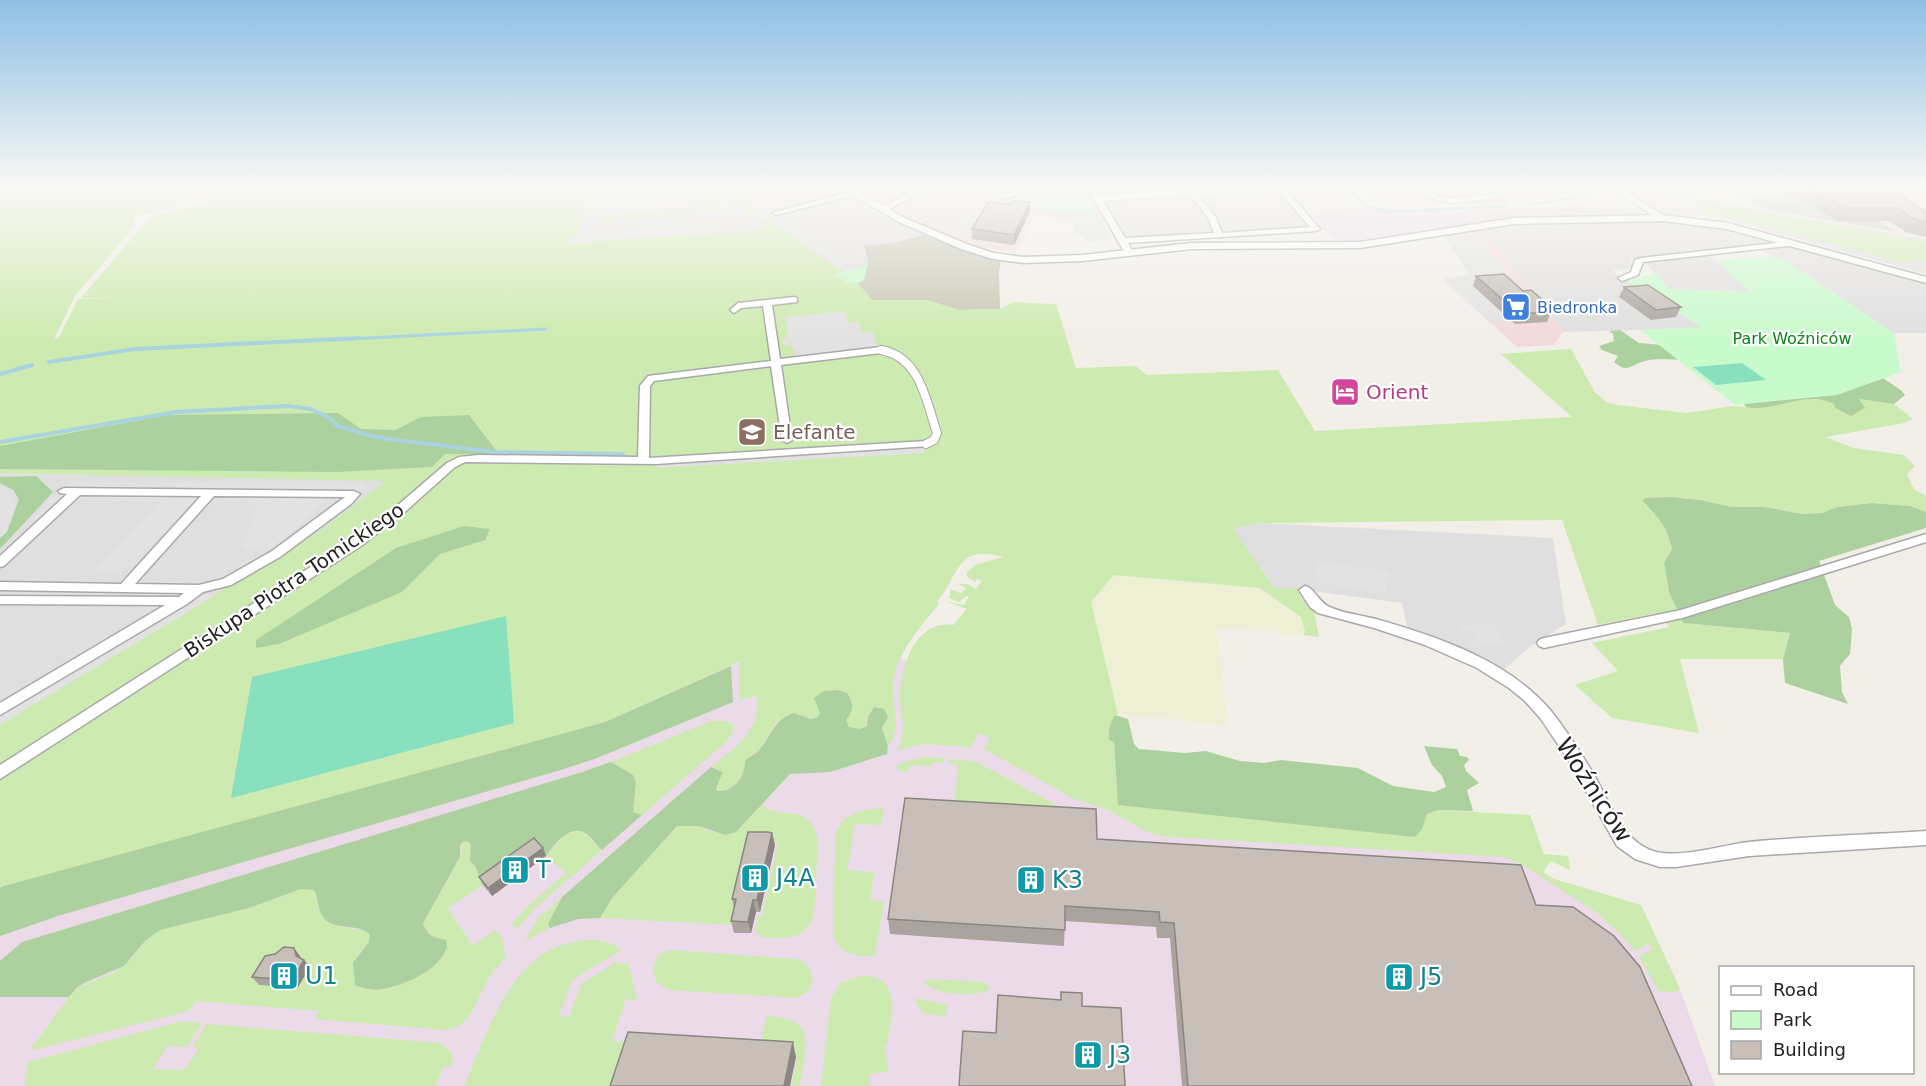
<svg xmlns="http://www.w3.org/2000/svg" width="1926" height="1086" font-family="'DejaVu Sans',sans-serif">
<rect width="100%" height="100%" fill="#f2efe9"/>
<g fill="#e0dfdf">
<path d="M579,189H714L752,217L760,214L726,189H838L878,213L924,235L892,243L862,246L868,262L858,283H848L767,227L753,231L568,243L579,202Z"/>
<path d="M980,189H1337L1345,192L1356,205L1303,210L1322,231L1117,244L1103,217L1054,219L1002,201Z"/>
<path d="M1364,189H1607L1608,190L1533,200L1383,208Z"/>
<path d="M1836,189H1926V238L1895,232Z"/>
<path d="M1626,190L1684,192L1688,196L1926,239V274L1718,217L1670,215L1661,212Z"/>
<path d="M1617,197L1644,215L1552,217L1540,208Z"/>
<path d="M1662,221L1732,229L1783,243L1630,259L1632,268L1612,271L1703,328L1563,332L1483,229L1530,223Z"/>
<path d="M1793,246L1926,283V333H1894L1783,259L1772,257L1762,250Z"/>
<path d="M1691,256H1710L1751,292L1669,289L1644,261Z"/>
<path d="M0,473L392,480L277,566L0,725Z"/>
<path d="M1261,523L1553,538L1566,624L1531,646L1502,671L1408,631L1402,603L1313,591L1276,590L1232,528Z"/>
</g>
<g fill="#f2dad9">
<path d="M986,197L1036,213L1016,253L977,246L920,223L955,205Z"/>
<path d="M1483,229L1563,332L1554,345L1517,347L1444,280V278L1470,275L1444,237Z"/>
</g>
<g fill="#ebdbe8">
<path d="M859,189H980L988,193L918,222Z"/>
<path d="M1363,207L1395,214L1540,208L1552,217L1487,221L1346,242L1333,238L1309,213Z"/>
<path d="M897,657L1114,742L1118,805L1489,843L1554,879L1641,905L1680,989L1715,1086H0V888L605,722L740,662Z"/>
</g>
<g fill="#c7c7b4">
<path d="M1755,189H1836L1895,232L1765,209L1728,191Z"/>
<path d="M924,235L978,255L1001,260L999,271L1000,309L959,310L926,300H872L864,293L858,283L864,279L868,262L865,249L862,246L892,243Z"/>
</g>
<path fill="#eef0d5" d="M1113,575L1260,588L1301,617L1305,632L1303,635L1216,628L1228,725L1118,714L1091,603Z"/>
<g fill="#cdebb0">
<path d="M0,189H224L189,193L184,195L190,203L187,204L132,217L135,226L75,296L54,339H58L78,299H112L81,298L151,216L247,191H387L400,193L397,198L450,197L454,189H579V193L587,192L584,208L591,209H584L583,212H591L590,217L581,218L578,236H570L569,243L753,231L766,227L760,220L777,218L771,220L839,269L846,270L834,274L848,283H858L872,300H926L959,310L1000,309L1013,302L1056,304L1076,368L1136,366L1147,375L1278,370L1315,431L1572,417L1501,354L1571,349L1595,392L1606,402L1617,405L1687,413L1732,406L1763,408L1781,403L1809,399L1826,400L1834,404L1865,408L1858,399L1894,404L1913,419L1904,423L1826,437L1853,448L1904,455L1915,466L1907,474L1914,489L1926,496V512L1910,506L1872,503L1837,507L1822,513L1803,514L1765,507H1732L1700,500L1671,497L1645,498V504C1660,517 1667,529 1672,549L1664,563L1669,592L1683,623L1790,633L1783,659H1680L1699,733L1612,718L1575,685L1618,671L1592,643L1669,627L1657,613L1598,625L1562,520L1261,523L1233,528L1275,589H1297L1301,598L1314,611L1319,637L1303,635L1305,632L1301,617L1260,588L1114,575L1091,602L1118,714L1115,715L1114,742L1118,805L1422,829L1426,814L1438,810L1530,815L1544,854L1568,856L1570,870L1551,861L1543,872L1554,879L1641,905L1680,989L1674,992L1659,991L1639,957L1653,949L1648,944L1635,951L1620,934L1596,912L1520,863L1504,857L1159,836L1147,832L1108,810L1074,799L984,749L990,738L979,733L971,747L923,744L898,750C909,723 898,715 900,690C903,660 918,620 953,625L967,609L945,601L964,605L969,597L966,596L959,602L949,598L951,589L961,593L966,588L958,584H967L976,589L982,581L977,579L975,582L967,577V572L975,565L1003,557C956,544 961,572 937,602L940,603C921,626 900,649 894,678C889,701 904,726 888,746L882,728L868,717L867,725L860,729L849,727L845,720C854,710 854,704 847,693L837,690L819,706L821,713L818,717L811,719L794,713L777,722L759,750L751,755C745,772 738,791 717,791L716,788L721,778L716,767H711C736,747 761,732 757,696L739,700V662L605,722L0,888V725L324,528L386,481L0,473Z"/>
<path d="M679,189H699L719,204L710,205L698,195L709,205L692,206V191L675,192L674,199L604,203V199Z"/>
<path d="M714,189H726L761,214L752,217Z"/>
<path d="M1693,198L1926,242V259L1903,263L1717,214L1704,215Z"/>
<path d="M721,206L727,211L717,213V210L698,211L697,215L636,219V216L617,217L616,222L603,223L604,217L597,218L604,215Z"/>
<path d="M711,721H725L733,724V732L726,742L642,815L633,813L636,782L633,775L611,762Z"/>
<path d="M924,757L945,758L944,763H931V766L909,765L908,772L897,771V764Z"/>
<path d="M949,759L974,761L1084,820L954,812L958,764L949,763Z"/>
<path d="M761,805C783,822 806,801 817,836C818,853 816,871 816,888C814,931 808,940 763,938L755,931L758,916H762L778,842L749,841L732,914H736L733,925L600,918L612,898L677,826H699L711,832H736Z"/>
<path d="M884,808L881,825L855,824L847,870L874,872L870,900L884,901L875,955C858,959 838,954 833,935L835,835C843,812 862,810 884,808Z"/>
<path d="M580,831C590,835 594,844 602,850L534,909L520,926L514,929L512,923L525,909L566,873L546,856L565,834Z"/>
<path d="M462,841H467L471,845L470,861L475,866L483,885L448,908L473,946L495,930L502,938L506,957C499,965 491,973 486,983C475,1002 471,1028 444,1030L315,1019L319,1011L196,1001L189,1011L29,1051L76,988L115,972L133,957L145,941L160,930L249,908L301,889L314,890L319,910L339,926L366,931L370,935L369,942L357,956L438,962L447,947L426,931L423,923L460,858Z"/>
<path d="M562,897L548,924L550,928L525,941L538,918Z"/>
<path d="M597,940L613,944L621,950L572,980L559,1016L569,1017L581,984L615,963L629,964L637,1000L626,999L612,1041L635,1043L622,1086H464C491,1026 514,937 597,940Z"/>
<path d="M670,950L797,959C813,964 815,978 808,992L796,998L669,990L656,982L653,968L658,955Z"/>
<path d="M861,976C904,975 891,1017 887,1045L885,1046L888,1071L869,1074L870,1086H821L831,998L840,983Z"/>
<path d="M934,979L983,982L991,988C975,999 938,995 924,983L926,980Z"/>
<path d="M914,998L947,1005L946,1017L922,1013Z"/>
<path d="M767,1016C820,1019 805,1046 800,1086H792L797,1057L774,1056L761,1038Z"/>
<path d="M182,1021L202,1023L187,1047L167,1046L153,1069L185,1070L199,1048L192,1047L207,1024L440,1043L451,1051L453,1059L450,1067H443L435,1086H25L28,1062Z"/>
</g>
<g fill="#add19e">
<path d="M1702,327L1715,328L1685,360C1672,360 1657,358 1645,361C1633,363 1628,375 1614,362L1618,356L1602,350L1599,346L1614,341L1613,334L1609,331L1620,330L1639,343L1663,345L1659,331Z"/>
<path d="M1883,378L1902,391L1905,395L1894,404L1859,399L1865,408L1851,416L1835,408L1834,404C1806,389 1775,413 1746,407L1743,402Z"/>
<path d="M338,413L361,429L396,430L421,417L469,415L499,454H445L432,467L337,472L0,469V446L167,415Z"/>
<path d="M36,476L53,492L0,549V538L7,532L19,499L13,490L0,483V477Z"/>
<path d="M1671,497L1700,500L1732,507H1765L1803,514L1822,513L1837,507L1872,503L1910,506L1926,512V528L1819,561L1835,605L1849,617L1852,629L1850,654L1840,666L1842,692L1848,704L1785,683L1783,659L1790,633L1683,623L1669,592L1664,563L1672,549C1666,524 1659,519 1643,501L1645,498Z"/>
<path d="M464,526L490,529L485,540L440,554L402,592L279,644L256,648V640L396,548Z"/>
<path d="M731,666L733,702L597,758L561,770L61,915L0,936V888L4,886L605,722Z"/>
<path d="M837,690L847,693C854,704 854,710 846,720L849,727L860,729L867,726L868,717L874,707L884,709L888,717L882,728L888,746L887,754L830,772L790,774L736,832L725,835L699,826H677L612,898L600,918L578,919L550,928L548,924L562,897L711,767L723,772L716,788L717,791C734,792 745,777 745,761C750,756 756,754 760,749C772,735 774,719 794,713L811,719L818,717L820,713L814,698L824,691Z"/>
<path d="M1115,715L1128,719L1134,744L1139,749L1185,753L1206,751L1240,761L1264,763L1281,760L1358,768L1393,786L1434,792L1446,787L1442,776L1432,765L1424,746L1457,749L1460,756L1467,757L1469,760L1464,765L1466,771L1479,783L1467,790L1473,811L1438,810L1427,814L1422,829L1415,837L1118,805L1114,742L1109,740C1108,730 1110,724 1115,715Z"/>
<path d="M611,762L633,775L636,782L633,812L642,815L602,850C596,845 592,837 585,833C569,824 554,845 546,856L537,846L483,885L475,866L470,861L471,845L467,841L462,842L460,847V857L423,923C427,936 433,937 446,940L447,947C439,971 405,985 382,989C373,991 363,988 355,985L353,963L369,942L370,935C359,922 333,932 323,917C317,909 319,899 314,890L301,889L249,908L160,930L145,941L124,966L86,982L76,988L69,997H0V961L22,942L579,773Z"/>
</g>
<g fill="#c8facc">
<path d="M1056,189L1087,190L1094,199L1090,202L1097,214L1051,212L1013,200Z"/>
<path d="M1772,257L1783,259L1894,333L1901,372L1837,395L1735,405L1640,330L1702,327L1625,280L1656,274L1669,289L1750,292L1715,260Z"/>
<path d="M868,262L864,280C852,286 845,281 834,274L859,268Z"/>
</g>
<g fill="#88e0be">
<path d="M1742,363L1766,380L1716,385L1693,367Z"/>
<path d="M506,616L514,723L231,798L252,677Z"/>
</g>
<g fill="#e2e2e2">
<path d="M210,189L222,190L246,189L190,203L184,194L201,193Z"/>
<path d="M410,189H454L450,197L396,199L400,193Z"/>
<path d="M980,204L989,205L979,218L972,221L971,225H977L972,233L954,234L955,230L939,226L959,218L963,211L952,212L949,209L961,205L978,207Z"/>
<path d="M777,218L845,265L839,269L770,220Z"/>
<path d="M1103,218L1111,240L1086,242L1083,235L1072,236L1075,219Z"/>
<path d="M714,227V230L591,238L592,234Z"/>
<path d="M1450,236H1480L1514,281L1471,284L1511,321L1489,322L1444,280H1446L1444,278L1470,275L1444,237Z"/>
<path d="M845,311L848,323L859,322L862,333L873,332L878,349L795,357L794,349L789,345H784L782,338L788,337L785,317Z"/>
<path d="M924,447L925,453L655,468L656,463Z"/>
<path d="M69,482L366,484L360,493L334,492L274,549L243,548L259,502L194,501L128,571L96,570L160,501L61,500L41,520H30Z"/>
<path d="M0,486L9,491L13,499L14,508L6,531L0,536Z"/>
<path d="M1315,561L1388,571L1389,578H1385L1387,593L1316,583Z"/>
<path d="M0,593L216,595L0,725V704L164,606L0,605Z"/>
<path d="M1494,624L1508,645L1472,647L1467,639L1478,637L1473,630L1462,631L1459,626Z"/>
</g>
<g fill="none" stroke-linecap="round" stroke-linejoin="round">
<g stroke="#aad3df" stroke-width="3">
<path d="M1347,189L1367,206L1390,212L1505,206"/>
<path d="M1668,191L1703,189"/>
<path d="M1529,205L1595,194"/>
<path d="M329,340L546,329"/>
</g>
<g stroke="#aad3df" stroke-width="4">
<path d="M49,362L135,349L360,338"/>
<path d="M0,374L32,365"/>
<path d="M0,442L176,412L288,406L310,409L328,417L338,426L375,437L493,452L623,454"/>
</g>
<g stroke="#a9a9a9" stroke-width="8">
<path id="pedestrian-far1" d="M1098,198L1266,189"/>
</g>
<g stroke="#a9a9a9" stroke-width="10">
<path id="pedestrian" d="M881,350C920,357 926,400 937,433L934,440L926,444"/>
</g>
<g stroke="#a9a9a9" stroke-width="3">
<g id="minor">
<path d="M915,189H924L885,212L878,210Z"/>
<path d="M986,189H995L1005,194L1026,189H1038L1004,199Z"/>
<path d="M1088,189H1096L1125,238L1214,233L1208,218L1185,189H1193L1216,218L1222,233L1310,227L1277,189H1285L1320,229L1316,231L1128,243L1133,253L1129,255L1125,253Z"/>
<path d="M1417,189H1426L1439,196L1454,198L1490,195L1504,190L1576,189L1572,191L1504,194L1491,199L1454,203L1434,199Z"/>
<path d="M1612,189H1621L1667,218L1660,220Z"/>
<path d="M852,191L856,193L855,195L776,215L772,213Z"/>
<path d="M1793,241L1797,243L1796,245L1643,262L1638,275L1622,281L1618,278L1631,272L1635,260L1641,258Z"/>
<path d="M794,297L797,298V302L772,305L780,359L881,347L886,350L881,353L781,365L792,440L787,443L782,440L771,366L654,381L650,386L649,458L926,441L931,444L930,446L656,464L465,462L455,467L406,511L361,546L0,779V765L353,540L398,505L447,463L459,457L479,455L638,457L640,386L648,376L771,361L763,306L741,308L734,313L730,310L738,303Z"/>
<path d="M64,488L354,491L360,494L351,504L280,557L231,585L203,592L187,604L0,715V703L165,605L0,604V596L179,597L184,593L0,590V582L121,584L201,496L80,495L4,566L0,567V556L67,494L60,493L58,491ZM214,496L345,497L272,551L223,579L199,585L135,584Z"/>
<path d="M1926,534V542L1682,618L1544,648L1539,646L1537,643L1539,640L1544,638L1681,610Z"/>
<path d="M1305,586C1315,588 1319,604 1332,608C1346,614 1361,615 1376,619C1438,637 1508,660 1551,711C1567,731 1581,753 1594,775C1608,799 1620,835 1646,848C1671,862 1721,845 1749,842C1807,836 1867,835 1926,831V845L1749,856L1676,867H1660L1635,859L1617,846L1569,761L1541,719L1525,701L1509,688L1477,668L1425,645L1374,628L1318,613L1310,607L1299,590Z"/>
</g>
</g>
<g stroke="#a9a9a9" stroke-width="3">
<path id="tertiary" d="M842,189H854L905,218L969,245L994,253L1024,257L1082,255L1192,243L1360,242L1514,218L1663,215L1728,223L1926,277V283L1727,229L1663,221L1514,224L1360,248L1192,249L1082,261L1024,263L993,259L961,249L899,222Z"/>
</g>
<use href="#pedestrian-far1" stroke="#fff" stroke-width="6"/>
<use href="#pedestrian" stroke="#fff" stroke-width="8"/>
<use href="#minor" fill="#fff" fill-rule="evenodd"/>
<use href="#tertiary" fill="#fff" fill-rule="evenodd"/>
</g>
<g fill="#aba49e">
<path d="M1787,189H1890L1926,212V237L1906,232L1890,221H1838L1786,192Z"/>
<path d="M1030,202V211L1014,245L972,239V229Z"/>
<path d="M1476,276L1523,291L1551,312L1547,322L1515,324L1473,286Z"/>
<path d="M1624,287L1681,307L1676,317L1651,320L1619,297Z"/>
<path d="M772,833L775,845L760,912H756L751,933H734L731,921L734,908L732,899Z"/>
<path d="M1097,839L1536,905L1692,1086H1182L1170,938H1157L1156,927L1065,921L1064,946L890,934L888,919Z"/>
<path d="M543,848L546,856L492,896L483,885L479,877Z"/>
<path d="M294,948L300,958L304,960L310,967L298,987L259,985L252,977Z"/>
</g>
<g fill="#8b8681">
<path d="M1030,202V211L1014,245V235Z"/>
<path d="M772,833L775,845L760,912L757,900Z"/>
<path d="M543,848L546,856L492,896L488,888Z"/>
<path d="M753,900L756,912L751,933L748,922Z"/>
<path d="M294,948L300,956L302,963L296,956Z"/>
<path d="M304,960L310,967L298,987L292,980Z"/>
<path d="M793,1042L796,1057L790,1086H784Z"/>
</g>
<g fill="#c7bfb8" stroke="#8b8681" stroke-width="1.5">
<path d="M1811,189H1890L1926,212V222L1914,219L1898,208H1846Z"/>
<path d="M1013,201L1030,202L1014,235L972,229L988,202L1011,204Z"/>
<path d="M1504,274L1523,291L1531,290L1546,303L1551,312L1519,314L1476,276Z"/>
<path d="M1648,285L1681,307L1656,310L1624,287Z"/>
<path d="M905,798L1096,809L1097,839L1521,865L1536,905L1573,907L1614,936L1640,967L1692,1086H1188L1174,923L1160,922L1159,912L1065,906V930L888,919Z"/>
<path d="M748,832H768L772,833L757,900H753L748,922L731,921L736,899H732Z"/>
<path d="M534,838L543,848L488,888L479,877Z"/>
<path d="M284,947L294,948L296,956L304,960L292,980L252,977L265,956L275,954Z"/>
<path d="M1061,992L1082,993V1006L1121,1008L1125,1086H959L963,1031L996,1033L998,995L1061,1000Z"/>
<path d="M628,1032L793,1042L784,1086H610Z"/>
</g>
<linearGradient id="sky" x2="0" y2="1"><stop stop-color="#8fc0e4"/><stop offset="0.55" stop-color="#f9f8f5"/><stop offset="1" stop-color="#f9f8f5" stop-opacity="0"/></linearGradient>
<rect width="1926" height="341" fill="url(#sky)"/>
<defs>
<g id="supermarket-square" transform="scale(1.5)"><rect x="-9" y="-9" width="18" height="18" rx="4" fill="#3f7fe0" stroke="#fff"/><path d="M-6-5.5h2.5l.6 2H6L4.5 2H-2.5L-4.4-4H-6ZM-1.5 3.2a1.3 1.3 0 1 0 .1 0ZM3 3.2a1.3 1.3 0 1 0 .1 0Z" fill="#fff"/></g>
<g id="hotel-square" transform="scale(1.5)"><rect x="-9" y="-9" width="18" height="18" rx="4" fill="#d1479c" stroke="#fff"/><path d="M-6-4.5h1.5V1H6V5H4.5V3h-9V5H-6ZM-4 0a1.8 1.8 0 1 1 3.6 0ZM.5 0V-2.5h3Q6-2.5 6 0Z" fill="#fff"/></g>
<g id="school-square" transform="scale(1.5)"><rect x="-9" y="-9" width="18" height="18" rx="4" fill="#8d6e63" stroke="#fff"/><path d="M0-5L7-2L0 1L-7-2ZM-4 1L0 2.5L4 1V4Q0 6-4 4Z" fill="#fff"/></g>
<g id="building-square" transform="scale(1.5)"><rect x="-9" y="-9" width="18" height="18" rx="4" fill="#0f9aa8" stroke="#fff"/><path d="M-4-6H4V6H1V3H-1V6H-4ZM-2.5-4.3h1.7v1.8h-1.7ZM.8-4.3h1.7v1.8H.8ZM-2.5-1h1.7V.8h-1.7ZM.8-1h1.7V.8H.8Z" fill="#fff"/></g>
</defs>
<g fill-rule="evenodd">
<use href="#supermarket-square" x="1516" y="307"/>
<use href="#hotel-square" x="1345" y="392"/>
<use href="#school-square" x="752" y="432"/>
<use href="#building-square" x="515" y="870"/>
<use href="#building-square" x="755" y="878"/>
<use href="#building-square" x="1031" y="880"/>
<use href="#building-square" x="284" y="976"/>
<use href="#building-square" x="1399" y="977"/>
<use href="#building-square" x="1088" y="1055"/>
</g>
<g text-anchor="middle" dominant-baseline="central" stroke-width="4.5" stroke-linejoin="round" paint-order="stroke">
<g font-size="16" fill="#366cbe" stroke="#fff" text-anchor="start">
<text x="1537" y="307">Biedronka</text>
</g>
<g font-size="16" fill="#0c8416" stroke="#fff">
<text x="1792" y="338">Park Woźniców</text>
</g>
<g font-size="20" fill="#b23c85" stroke="#fff" text-anchor="start">
<text x="1366" y="392">Orient</text>
</g>
<g font-size="20" fill="#785e54" stroke="#fff" text-anchor="start">
<text x="773" y="432">Elefante</text>
</g>
<g font-size="20" fill="#222" stroke="#fff">
<text transform="translate(294 580) rotate(-34)">Biskupa Piotra Tomickiego</text>
</g>
<g font-size="24" fill="#222" stroke="#fff">
<text transform="translate(1594 790) rotate(57)">Woźniców</text>
</g>
<g font-size="24" fill="#0d838f" stroke="#fff" text-anchor="start">
<text x="536" y="870">T</text>
<text x="776" y="878">J4A</text>
<text x="1052" y="880">K3</text>
<text x="305" y="976">U1</text>
<text x="1420" y="977">J5</text>
<text x="1109" y="1055">J3</text>
</g>
</g>
<rect x="1719" y="966" width="195" height="108" fill="#ffffff" stroke="#a7a7a7" stroke-width="1.5"/>
<rect x="1731" y="986" width="30" height="9" fill="#ffffff" stroke="#a7a7a7" stroke-width="1.5"/>
<text x="1773" y="996" font-size="18" fill="#222222">Road</text>
<rect x="1731" y="1011" width="30" height="18" fill="#c8facc" stroke="#a7a7a7" stroke-width="1.5"/>
<text x="1773" y="1026" font-size="18" fill="#222222">Park</text>
<rect x="1731" y="1041" width="30" height="18" fill="#c7bfb8" stroke="#a7a7a7" stroke-width="1.5"/>
<text x="1773" y="1056" font-size="18" fill="#222222">Building</text>
</svg>
